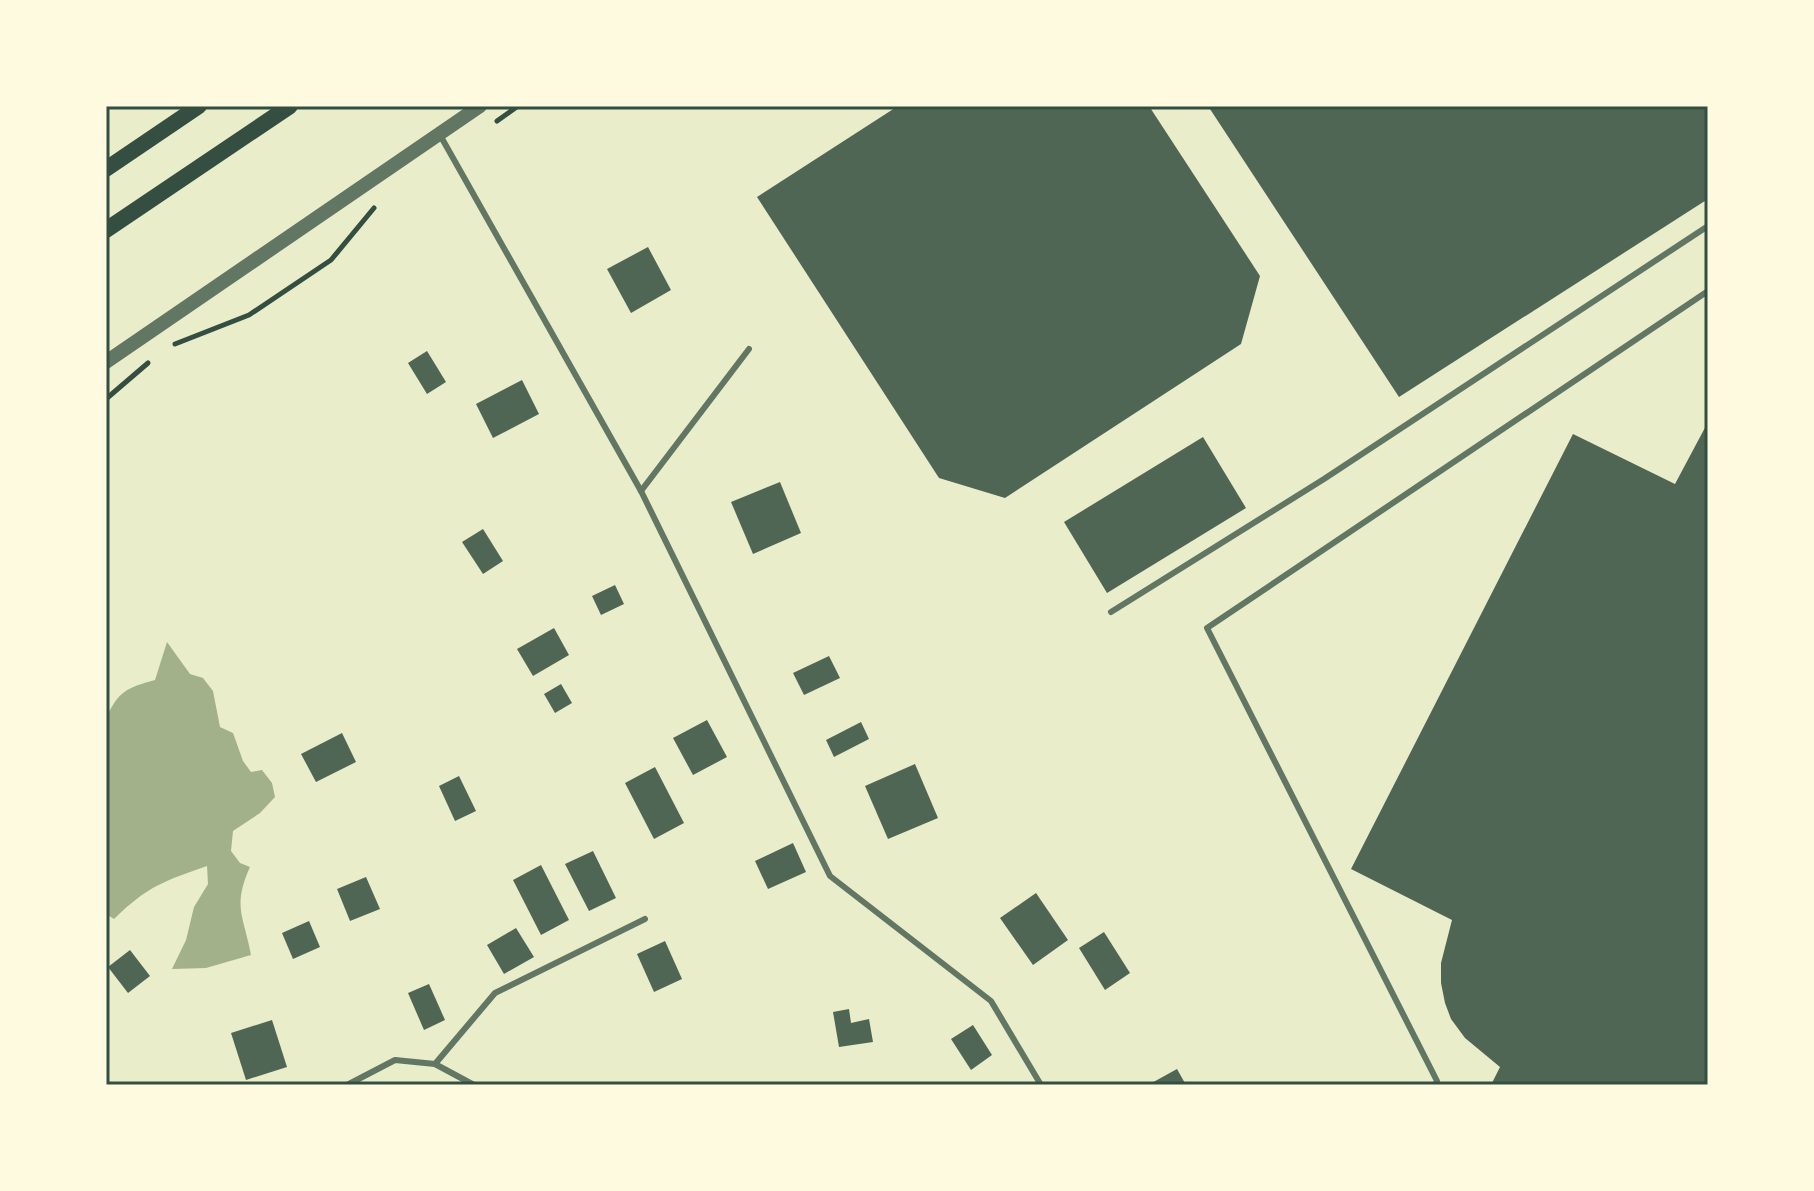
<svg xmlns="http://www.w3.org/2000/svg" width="1814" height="1191" font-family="'DejaVu Sans',sans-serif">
<rect width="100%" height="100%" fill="#e9edc9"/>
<path fill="#a3b18a" d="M167,642L190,674L203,678L213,691L220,727L233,733L243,761L251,772L262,770L272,783L275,797L260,813L233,831L231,851L240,863L250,867C232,907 244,916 251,955L206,968L172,969L186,940L194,907L208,884L207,866C164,881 148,886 114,919L106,914V718C119,691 126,688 155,680Z"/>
<g fill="#4f6655">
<path d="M898,106H1149L1260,276L1241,344L1005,498L939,478L757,197Z"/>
<path d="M1208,106H1708V199L1399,397Z"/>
<path d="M648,247L671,290L631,313L607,269Z"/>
<path d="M427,351L446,382L427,394L408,363Z"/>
<path d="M522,380L539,414L493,438L476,404Z"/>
<path d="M1708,422V1085H1491L1500,1067L1465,1038L1451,1019L1445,1003L1441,983V963L1452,920L1351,869L1573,434L1675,484Z"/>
<path d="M1203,437L1246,508L1107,593L1064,522Z"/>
<path d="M780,482L801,533L753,554L731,502Z"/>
<path d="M483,529L503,561L483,574L462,542Z"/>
<path d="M615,585L624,604L601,615L592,596Z"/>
<path d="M554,628L569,655L533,676L517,649Z"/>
<path d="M829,656L840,678L804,695L793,673Z"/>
<path d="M561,684L572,703L555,713L544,694Z"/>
<path d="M707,720L727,757L693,775L673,738Z"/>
<path d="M861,722L869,739L834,757L826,740Z"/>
<path d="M342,733L356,762L316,782L301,754Z"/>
<path d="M915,764L938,818L888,839L865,786Z"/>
<path d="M655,767L684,823L654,839L625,783Z"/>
<path d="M459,776L476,811L455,821L439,786Z"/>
<path d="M793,843L806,872L768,889L755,861Z"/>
<path d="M593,851L616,898L589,911L565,864Z"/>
<path d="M541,865L569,920L541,935L513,880Z"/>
<path d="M366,877L380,909L350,921L337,889Z"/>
<path d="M1036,893L1068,940L1033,965L1000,918Z"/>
<path d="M309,921L320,947L293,959L282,933Z"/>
<path d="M516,928L534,957L504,974L487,945Z"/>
<path d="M1104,932L1130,973L1105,990L1079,948Z"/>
<path d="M665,941L682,979L654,992L637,954Z"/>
<path d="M130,950L150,976L128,993L108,967Z"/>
<path d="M429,984L445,1020L424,1030L408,993Z"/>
<path d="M849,1009L851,1023L869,1019L873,1042L839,1047L833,1012Z"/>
<path d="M272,1020L287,1067L246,1080L231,1033Z"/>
<path d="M973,1025L992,1055L971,1070L951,1039Z"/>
<path d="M1177,1069L1186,1085H1148Z"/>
</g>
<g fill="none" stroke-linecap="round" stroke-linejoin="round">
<g stroke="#344e41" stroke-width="5">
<path d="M497,121L518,106"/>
<path d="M175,344L249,315L331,260L374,208"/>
<path d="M106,399L148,363"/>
</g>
<g stroke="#617663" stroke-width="6">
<path d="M440,135L641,491L830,876L991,1001L1041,1085"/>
<path d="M641,491L749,349"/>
<path d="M1111,612L1324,479L1708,226"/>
<path d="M435,1064L495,993L645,919"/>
<path d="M347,1085L395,1060L435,1064L474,1085"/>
<path d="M1435,1085L1437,1081L1207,628L1708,291"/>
</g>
<path stroke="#617663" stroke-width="14" d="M106,362L480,106"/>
<g stroke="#344e41" stroke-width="16">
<path d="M106,169L199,106"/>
<path d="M106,230L290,106"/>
</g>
</g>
<rect width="1814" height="1191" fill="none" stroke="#fefae0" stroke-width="216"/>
<rect x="108" y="108" width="1598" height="975" fill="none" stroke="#344e41" stroke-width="3"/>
</svg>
